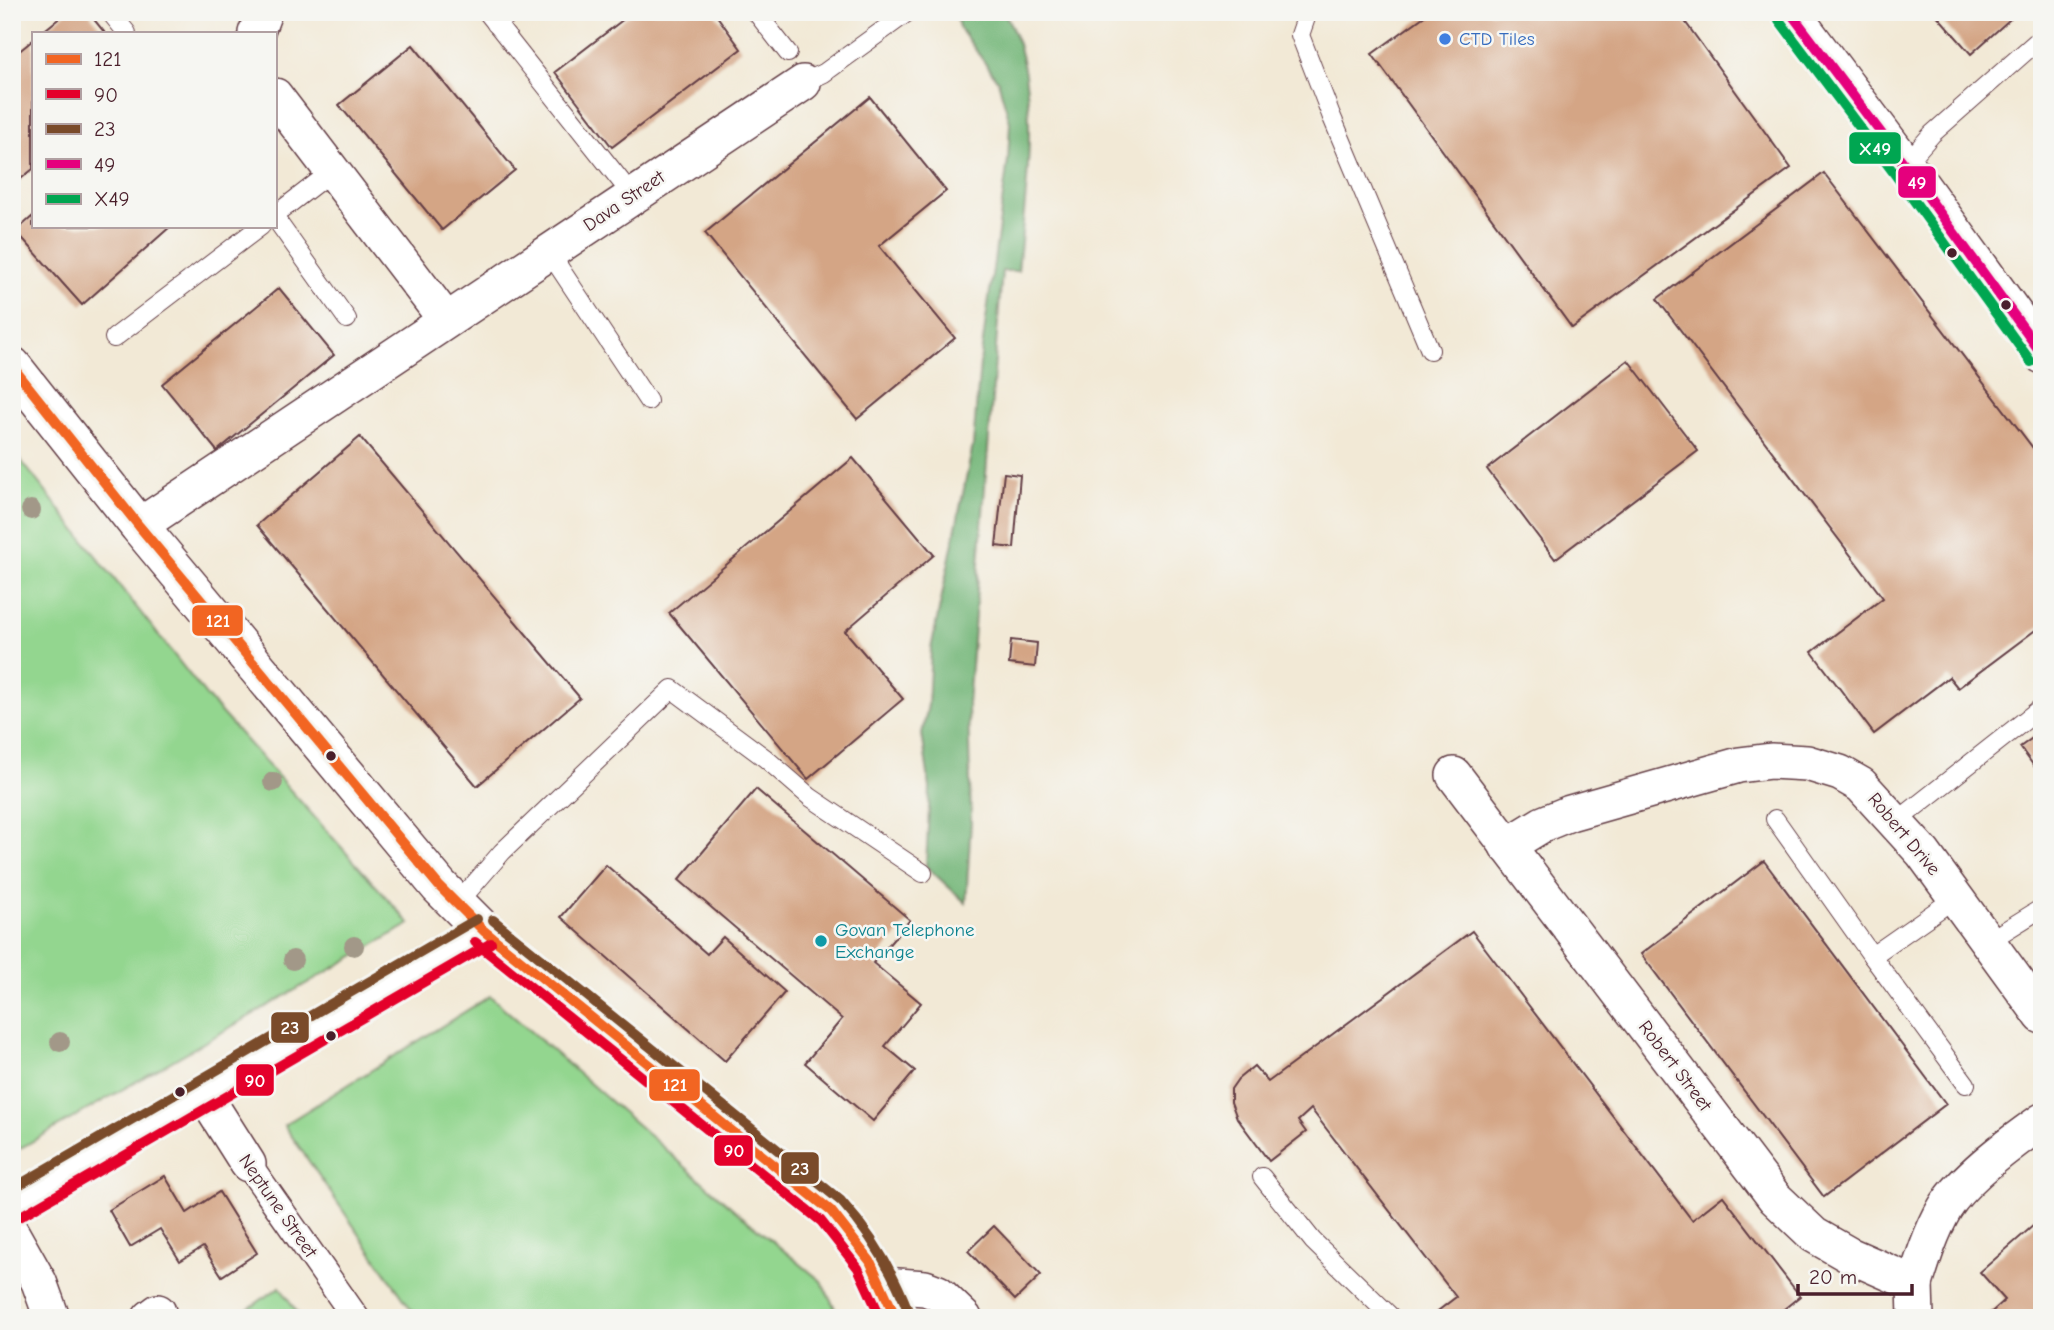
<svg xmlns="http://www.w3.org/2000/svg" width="2054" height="1330" font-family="'Comic Neue',sans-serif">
<rect width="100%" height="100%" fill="#f6f6f2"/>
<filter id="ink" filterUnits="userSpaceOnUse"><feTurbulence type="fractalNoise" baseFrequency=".0143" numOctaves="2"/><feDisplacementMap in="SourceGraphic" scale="14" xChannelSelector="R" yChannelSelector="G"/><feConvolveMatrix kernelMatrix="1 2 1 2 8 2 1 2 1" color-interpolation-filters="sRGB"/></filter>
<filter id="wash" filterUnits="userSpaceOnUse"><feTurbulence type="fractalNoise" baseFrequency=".00686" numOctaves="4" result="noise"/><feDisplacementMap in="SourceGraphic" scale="28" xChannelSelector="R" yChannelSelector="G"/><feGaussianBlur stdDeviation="1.57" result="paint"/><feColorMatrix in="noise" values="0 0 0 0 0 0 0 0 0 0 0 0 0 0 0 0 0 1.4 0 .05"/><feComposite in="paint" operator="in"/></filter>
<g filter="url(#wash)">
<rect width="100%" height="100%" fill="#f2e9d6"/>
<g fill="#93d68f" stroke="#6e7a5d" stroke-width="2">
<path d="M12,449L208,698L410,924L12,1153Z"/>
<path d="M490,996L738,1213L821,1281L838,1314L832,1316L833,1318H417L284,1125Z"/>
<path d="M280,1287L301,1318H250L245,1311Z"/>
</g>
<path fill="#76b77a" stroke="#606b52" stroke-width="2" d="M955,12H1004C1045,81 1025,195 1018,271H1002L968,704L971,821L966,903L926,866L930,788L922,734L928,705L931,649L973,445L980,363L1008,160L1010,122L998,81L959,27Z"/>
<g id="blocks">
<g fill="#d4a585">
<path d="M67,12H88L105,33H41Z"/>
<path d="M633,12H714L741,49L612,147L555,72Z"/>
<path d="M1430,12H1678L1791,168L1572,328L1372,54Z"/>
<path d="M1934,12H2018L1971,54Z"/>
<path d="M33,40V169L12,186V57Z"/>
<path d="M413,45L515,170L442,230L339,105Z"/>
<path d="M870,97L946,191L879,246L955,338L857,419L705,233Z"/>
<path d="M1824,173L2042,460V625L1958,688L1949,677L1874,734L1812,652L1883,598L1657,299Z"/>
<path d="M33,216V226H171L82,305L16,231Z"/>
<path d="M279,288L334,355L217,451L162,384Z"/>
<path d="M1628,360L1698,451L1555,559L1487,469Z"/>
<path d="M360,437L580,698L477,786L257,525Z"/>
<path d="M853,458L934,555L845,631L903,699L808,779L669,613Z"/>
<path d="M1004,473L1020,475L1014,548L996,546Z"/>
<path d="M1011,640L1037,643L1035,667L1009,664Z"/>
<path d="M2042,731V777L2020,747Z"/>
<path d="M756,789L910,920L873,963L921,1003L885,1046L915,1071L873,1121L805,1063L842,1019L679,880Z"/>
<path d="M1764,861L1946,1104L1824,1197L1641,954Z"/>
<path d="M606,865L707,954L723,937L785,992L725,1061L561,917Z"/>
<path d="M1472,931L1692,1220L1723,1196L1800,1296L1773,1318H1437L1434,1314L1456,1297L1311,1109L1298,1121L1306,1132L1269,1161L1237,1118L1231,1102V1089L1238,1079L1254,1066L1268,1082Z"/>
<path d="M165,1176L187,1213L219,1192L257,1253L222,1276L203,1247L180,1261L160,1229L130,1247L109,1210Z"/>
<path d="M2042,1218V1318H1985L2005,1300L1980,1272Z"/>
<path d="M994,1226L1041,1275L1015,1300L968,1251Z"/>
</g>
</g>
</g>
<g filter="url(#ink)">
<use href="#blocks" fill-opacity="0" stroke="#633d45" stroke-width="2"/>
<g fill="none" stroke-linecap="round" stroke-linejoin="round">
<g stroke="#633d45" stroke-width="20">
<g id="service">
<path d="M110,12L127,33"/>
<path d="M487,12L632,195"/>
<path d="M756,12L788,53"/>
<path d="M1308,12L1300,35L1331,115L1430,350"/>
<path d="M496,24L512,12"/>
<path d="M803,83L824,73L908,12"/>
<path d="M1905,165L1932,134L2042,37"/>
<path d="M275,215L332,171"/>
<path d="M275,218L347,319"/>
<path d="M549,252L648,401"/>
<path d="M114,338L261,226"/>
<path d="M1775,819L1872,956"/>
<path d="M1896,822L2042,707"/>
<path d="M1955,898L1872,956L1966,1084"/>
<path d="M457,904L502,852L672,689L765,758L810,797L923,873"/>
<path d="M1987,942L2042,908"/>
<path d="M1262,1177L1313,1241L1392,1318"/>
</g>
</g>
<g stroke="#633d45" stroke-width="29">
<path id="pedestrian" d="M248,1164L356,1318"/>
</g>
<g stroke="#633d45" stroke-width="38">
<g id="minor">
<path d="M256,33L264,12"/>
<path d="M275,96L446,320"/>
<path d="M139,526L803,83"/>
<path d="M1454,775L1775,1198L1814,1235L1849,1255L1915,1284L1916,1318"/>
<path d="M1507,846L1543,824L1570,813L1739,765L1771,761L1807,763L1840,773L1861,785L1923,853L2042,1016"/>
<path d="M203,1093L248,1164"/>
<path d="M12,1234L39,1282L52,1318"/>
<path d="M1915,1284C1923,1258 1931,1232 1945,1208C1964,1177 2012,1142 2042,1121"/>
<path d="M884,1285L925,1288L938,1293L964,1318"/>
<path d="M150,1318L158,1312"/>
</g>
</g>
<g stroke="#633d45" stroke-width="41">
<g id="tertiary">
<path d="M1790,12L1905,165L2042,354"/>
<path d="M12,366L139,526L439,886L484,931L831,1211C863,1245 880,1274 896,1318"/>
<path d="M12,1205L484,931"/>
</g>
</g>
<use href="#service" stroke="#fff" stroke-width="18"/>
<use href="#pedestrian" stroke="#fff" stroke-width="26"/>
<use href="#minor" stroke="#fff" stroke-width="35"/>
<use href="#tertiary" stroke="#fff" stroke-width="38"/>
<g stroke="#f6f6f2" stroke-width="16">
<path id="bus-1" d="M12,366L139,526L439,886L484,931L831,1211L870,1261L896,1318"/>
</g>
<g stroke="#f6f6f2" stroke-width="16">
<g id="bus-2">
<path d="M475,942L821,1221L858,1268L881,1318"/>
<path d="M19,1217L491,943"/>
</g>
</g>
<g stroke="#f6f6f2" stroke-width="16">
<g id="bus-3">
<path d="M493,920L841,1201C871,1234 893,1271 909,1313"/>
<path d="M12,1189L477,919"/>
</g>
</g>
<g stroke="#f6f6f2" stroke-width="16">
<path id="bus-4" d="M1790,12L1905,165L2042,354"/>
</g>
<g stroke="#f6f6f2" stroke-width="16">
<path id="bus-5" d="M1779,20L1894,173L2031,362"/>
</g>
<use href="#bus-1" stroke="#f26522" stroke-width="10"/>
<use href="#bus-2" stroke="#e4002b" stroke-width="10"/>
<use href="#bus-3" stroke="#7a4b2a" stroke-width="10"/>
<use href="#bus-4" stroke="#e5007d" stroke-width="10"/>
<use href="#bus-5" stroke="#00a651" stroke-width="10"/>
</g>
<g fill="#a29888">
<circle cx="31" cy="510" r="10"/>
<circle cx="273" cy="782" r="10"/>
<circle cx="354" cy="946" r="10"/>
<circle cx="293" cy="960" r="10"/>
<circle cx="60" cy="1042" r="10"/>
</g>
</g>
<circle fill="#3f7fe0" stroke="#f6f6f2" stroke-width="2.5" cx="1445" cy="39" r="7"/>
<g fill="#4a1f2b" stroke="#f6f6f2" stroke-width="2.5">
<circle cx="1952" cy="253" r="6"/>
<circle cx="2006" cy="305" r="6"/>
<circle cx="331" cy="756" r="6"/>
<circle cx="331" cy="1036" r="6"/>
<circle cx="180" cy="1092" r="6"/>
</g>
<circle fill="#0f9aa8" stroke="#f6f6f2" stroke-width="2.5" cx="821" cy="941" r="7"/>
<g text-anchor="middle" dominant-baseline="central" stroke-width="5" stroke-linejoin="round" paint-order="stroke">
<g font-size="19" fill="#366cbe" stroke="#f6f6f2" text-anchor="start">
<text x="1459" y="39">CTD Tiles</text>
</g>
<g font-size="19" fill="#4a1f2b" stroke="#f6f6f2">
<text transform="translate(624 201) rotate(-34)">Dava Street</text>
<text transform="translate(1904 834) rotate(50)">Robert Drive</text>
<text transform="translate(1675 1066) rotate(53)">Robert Street</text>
<text transform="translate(278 1206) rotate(55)">Neptune Street</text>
</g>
<g font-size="19" fill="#0d838f" stroke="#f6f6f2" text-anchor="start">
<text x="835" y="930">Govan Telephone<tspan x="835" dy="22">Exchange</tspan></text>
</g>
</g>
<g stroke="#f6f6f2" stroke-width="2.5">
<rect x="1848" y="131" width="54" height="34" rx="7" fill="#00a651"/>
<rect x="1897" y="165" width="40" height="34" rx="7" fill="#e5007d"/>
<rect x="191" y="604" width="53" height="33" rx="7" fill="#f26522"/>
<rect x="270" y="1011" width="40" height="33" rx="7" fill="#7a4b2a"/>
<rect x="235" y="1063" width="40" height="34" rx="7" fill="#e4002b"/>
<rect x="648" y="1068" width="53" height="34" rx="7" fill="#f26522"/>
<rect x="713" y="1134" width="41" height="33" rx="7" fill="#e4002b"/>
<rect x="780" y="1151" width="40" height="34" rx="7" fill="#7a4b2a"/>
</g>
<g font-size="19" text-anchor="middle" font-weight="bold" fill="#fff">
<text x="1875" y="155">X49</text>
<text x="1917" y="189">49</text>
<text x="218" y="627">121</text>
<text x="290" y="1034">23</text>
<text x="255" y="1087">90</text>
<text x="675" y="1091">121</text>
<text x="734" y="1157">90</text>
<text x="800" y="1175">23</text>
</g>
<rect width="2054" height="1330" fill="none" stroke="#f6f6f2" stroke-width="42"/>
<rect x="32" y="32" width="245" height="196" fill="#f6f6f2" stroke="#b1a0a2" stroke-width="2"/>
<rect x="46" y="54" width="35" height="10" fill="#f26522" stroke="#b1a0a2" stroke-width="2"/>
<text x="94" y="66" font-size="21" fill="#4a1f2b">121</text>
<rect x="46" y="89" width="35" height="10" fill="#e4002b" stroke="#b1a0a2" stroke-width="2"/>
<text x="94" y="102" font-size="21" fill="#4a1f2b">90</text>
<rect x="46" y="124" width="35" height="10" fill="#7a4b2a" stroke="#b1a0a2" stroke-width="2"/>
<text x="94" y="136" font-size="21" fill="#4a1f2b">23</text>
<rect x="46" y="159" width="35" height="10" fill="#e5007d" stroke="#b1a0a2" stroke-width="2"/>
<text x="94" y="172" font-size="21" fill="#4a1f2b">49</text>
<rect x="46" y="194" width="35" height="10" fill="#00a651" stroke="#b1a0a2" stroke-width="2"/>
<text x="94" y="206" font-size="21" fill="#4a1f2b">X49</text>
<path d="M1798 1284v10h114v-10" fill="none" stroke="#4a1f2b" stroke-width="3.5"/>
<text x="1809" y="1284" font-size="21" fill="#4a1f2b" stroke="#f6f6f2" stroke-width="5" paint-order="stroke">20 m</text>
</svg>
